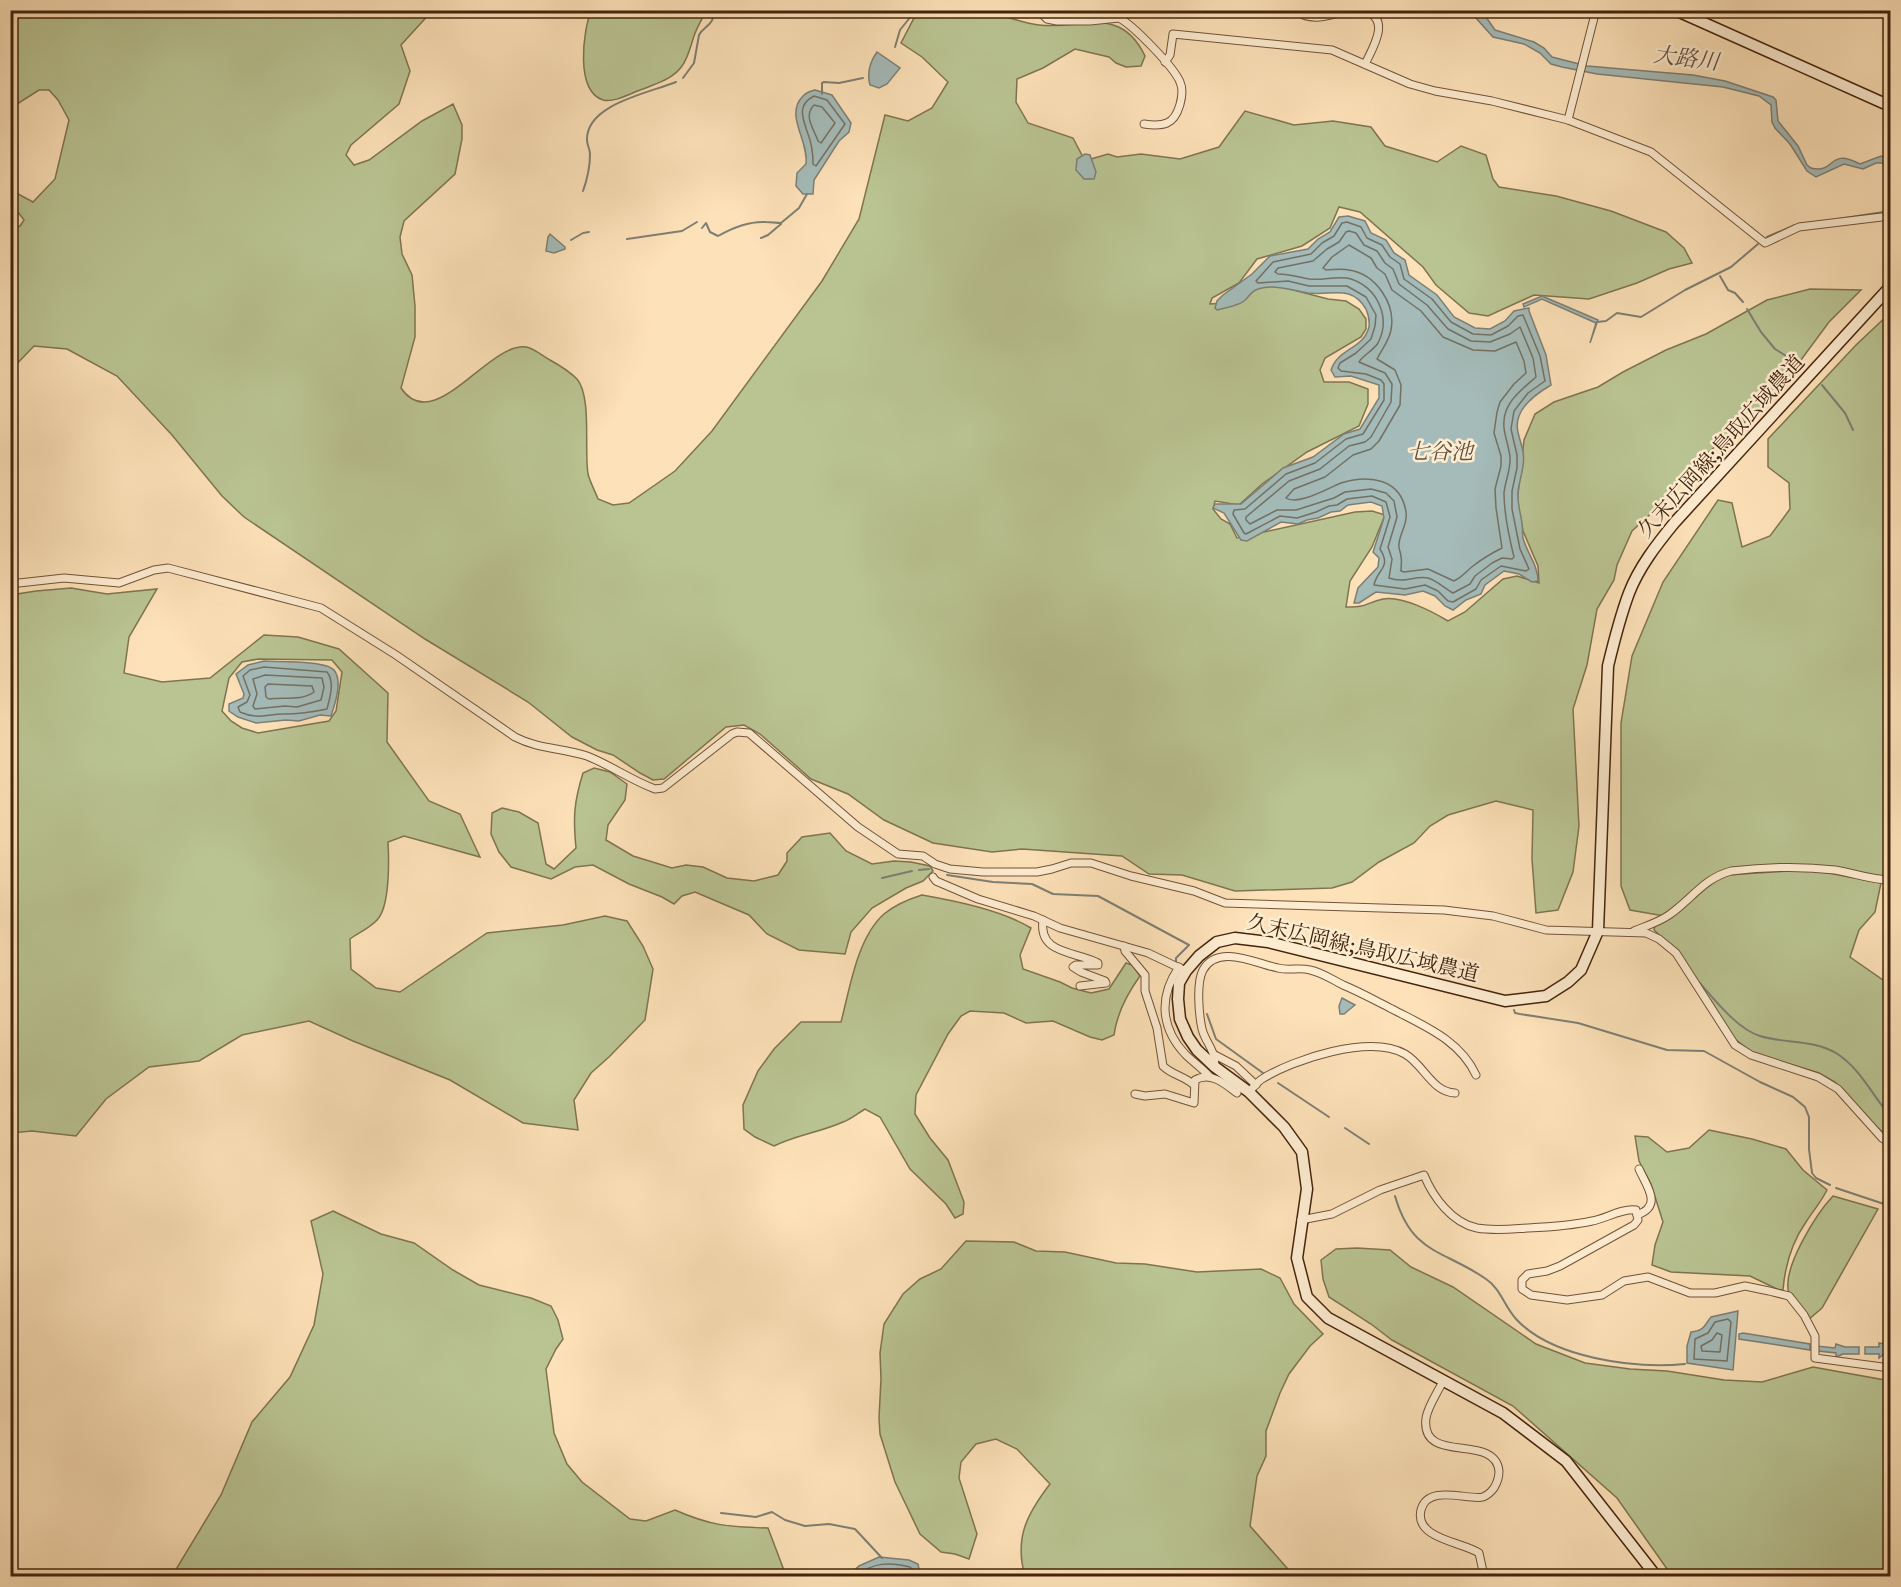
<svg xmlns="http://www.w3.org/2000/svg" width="1901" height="1587" font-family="'IM FELL Great Primer','Noto Serif JP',serif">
<rect width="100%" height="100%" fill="#fde1b8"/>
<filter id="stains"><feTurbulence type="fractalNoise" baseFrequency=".00333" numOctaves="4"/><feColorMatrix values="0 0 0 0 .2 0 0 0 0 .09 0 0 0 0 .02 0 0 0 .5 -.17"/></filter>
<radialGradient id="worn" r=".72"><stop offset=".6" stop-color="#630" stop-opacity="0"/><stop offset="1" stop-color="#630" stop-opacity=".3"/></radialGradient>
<g fill="#bac493" stroke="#7f7450" stroke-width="1.5" fill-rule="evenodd">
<path d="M985,10C1003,15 1021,23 1039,25C1082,30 1120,4 1145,56L1141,66L1126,67L1116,63L1109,57L1075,49L1043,68L1017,79L1016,102L1028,123L1073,138L1083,157L1091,159L1108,154L1117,157L1141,154L1180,159L1219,147L1245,111L1294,125L1333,121L1371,127L1385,146L1437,162L1461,146L1486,155L1493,179L1499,187L1556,196L1611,211L1666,232L1684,248L1692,263L1669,269L1637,283L1589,299L1534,295L1488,316L1469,313L1436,285L1423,267L1360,212L1339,207L1330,228L1302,246L1257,259L1239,283L1212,298L1210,304L1226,303L1243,289L1270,284L1328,299L1346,301L1359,309L1366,319V329L1361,337L1325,358L1320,370L1324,382H1349L1368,389V404L1359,426L1307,452L1262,484L1239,505L1215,501L1213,509L1221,519L1230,524L1237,538L1355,512L1372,511L1385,515L1372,547L1350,581L1346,607C1365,608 1366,603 1383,599C1401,595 1433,612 1448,621L1465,612L1503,579L1517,576L1539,583L1538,566L1523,531L1517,503L1524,440L1535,414L1554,402L1598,387L1623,372L1666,350L1706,334L1767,300L1810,289L1861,290L1829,322L1781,387L1745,422L1705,455L1667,499L1632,531L1617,565L1614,580L1597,609L1587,665L1573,709L1579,826L1573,872L1558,910L1536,913L1532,859L1533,810L1496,801L1448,815L1430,826L1414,843L1379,862L1352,882L1332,888L1235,891L1182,875L1149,874L1122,856L1022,849L992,852L933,843L884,820L848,794L811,779L760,734L744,725L726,727L664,779L653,780L640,773L613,755L597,750L572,737L528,702L425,639L244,517L222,496L172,435L117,376L67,349L34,346L11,370V227L14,228L20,226L24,220L11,203L10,164L18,194L33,202L55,179L69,120L58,100L49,90H39L11,108V11H432L401,45L410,71L399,104L351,145L346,155L354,165L369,160L422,121L453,104L462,125V139L455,174L404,221L400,237L402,254L412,275L415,306V337L401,388C434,437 488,342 526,347C534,348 544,357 550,360C559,365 570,372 577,379C592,397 584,450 588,474C590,482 595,491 598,499L613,505L629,503L675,471L712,431L822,281L859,219L885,115L908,121L932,108L948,82L922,57L901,43L914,18L940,11Z"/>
<path d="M591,11V10L706,11C702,19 697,27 694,36C691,45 688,58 682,66C673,79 657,83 643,89C633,92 615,103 603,100C575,91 583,31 591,11Z"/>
<path d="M1890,313V878L1850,872L1838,867L1805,865L1718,873L1698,886L1681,903L1664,916L1630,910L1621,886V723L1632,656L1663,582L1718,500L1732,503L1742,547L1770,536L1790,509L1789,483L1768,467V439L1856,345Z"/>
<path d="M71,588L107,594L157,589L129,637L124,673L162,682L210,678L264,635L298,637L339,649L388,693L387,742L429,801L460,814L480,857L404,836L388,842C389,860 390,907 377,920C370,928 358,933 350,939L351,969L376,988L400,992L487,933L563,925L605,916L627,921L643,946L653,969L645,1020L609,1057L591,1073L574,1100L578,1130L523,1123L450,1080L353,1041L309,1021L242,1035L199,1061L149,1067L106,1099L76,1136L32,1131L11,1133V595L36,591ZM258,659L332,660L342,672L336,711L329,721L258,733L242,728L231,721L222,711L229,678L242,662Z"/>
<path d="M594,768L610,772L627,784L625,800L608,825L606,840L633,856L672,868L686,865L703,867L727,878L754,881L778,875L787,861V853L802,837L830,833L846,851L872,864L894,861L911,862L930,866L933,871L923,881L906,888L872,908L851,932L845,954L799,950L767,934L749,915L695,892L682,896L674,904L662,897L629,884L593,865L575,867L551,879L511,867L499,852L491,834L492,813L502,808L519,812L538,823L546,864L554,869L576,848C573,817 574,802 583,773Z"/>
<path d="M1803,870L1829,873L1881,883L1875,912L1859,930L1850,957L1890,985V1138L1873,1124L1835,1082L1819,1073L1753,1053L1735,1039L1681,955L1654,930L1655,925L1705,886L1728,875Z"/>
<path d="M922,895C956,901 1001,910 1031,928L1020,955L1023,969L1060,982L1072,988L1091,993L1109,989L1126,963L1132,965L1140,976C1127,994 1117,1013 1114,1035L1102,1040L1090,1037L1053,1021L1026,1023L1004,1013L970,1011L961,1016L948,1034L916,1095L915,1114L930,1138L948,1160L964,1202L963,1214L955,1218L946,1204L910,1169L880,1117L865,1109C858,1113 851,1119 843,1122C821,1132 796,1135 774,1146L755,1137L744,1129L743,1105L758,1071L774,1049L801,1022H841C850,988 857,938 884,914C895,905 909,899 922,895Z"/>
<path d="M1709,1130L1752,1139L1786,1149L1803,1170L1827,1190C1821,1202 1813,1211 1806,1222C1792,1242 1785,1266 1783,1290H1779L1750,1276L1671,1272L1652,1265L1655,1245L1663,1222L1651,1184L1639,1161L1635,1136L1648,1137L1667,1152L1689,1148Z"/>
<path d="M1833,1196L1878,1209L1822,1308L1808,1320C1802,1312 1793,1302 1789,1293C1781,1269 1817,1213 1833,1196Z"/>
<path d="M333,1211L381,1234L414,1243L453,1270L479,1285L531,1298L551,1306L558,1320L563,1339L556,1349L546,1369L554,1433L567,1464L582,1482L630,1519L646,1521L675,1510C711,1526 729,1527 768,1528L785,1573L789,1576H172L221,1495L252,1422L290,1377L314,1325L323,1274L311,1221Z"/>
<path d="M966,1241L1014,1242L1036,1251L1065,1252L1116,1263L1145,1264L1197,1272L1261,1269L1280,1278L1294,1304L1323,1334L1310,1346L1289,1374L1280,1393L1266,1431V1456L1257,1476L1250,1526L1294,1576H1025C1014,1538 1027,1514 1050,1484L1017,1449L996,1439L976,1444L961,1462L959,1478L977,1534L969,1559L955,1554L941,1552L920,1534L895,1482L880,1434L879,1418L881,1379L880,1353L884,1324L903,1294L920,1279L941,1269Z"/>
<path d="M1357,1248L1390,1250L1411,1267L1453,1287L1536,1344L1585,1363L1630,1369L1667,1371L1724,1380L1762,1382L1813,1367L1890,1381V1576H1672L1617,1498L1513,1406L1392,1340L1371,1324L1329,1297L1323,1279L1321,1260L1336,1249Z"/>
</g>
<g fill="#a4bbb9" stroke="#7e7f74" stroke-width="1.5">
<path d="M1435,11L1452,12L1456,11H1479L1484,14L1495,30L1534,42L1544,48L1552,57L1587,66L1693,75L1725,81L1773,97L1776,100L1778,121L1798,146L1807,165L1811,168C1837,174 1827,147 1860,164L1881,156L1890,160V167L1885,163H1876L1863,169L1844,164L1816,177L1807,171L1790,144L1775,128L1772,122L1771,105L1759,96L1723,87L1597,74L1562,67L1551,64L1540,53L1524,44L1493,37L1475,17L1465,15L1443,16Z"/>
<path d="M877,52L900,68L887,84L879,88L870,85C867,74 870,62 877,52Z"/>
<path d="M815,90L832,95L851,123L849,132L839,141L814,180L813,194H803L796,186L797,173L806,164C809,140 784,115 803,96C807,92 810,91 815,90Z"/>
<path d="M1085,154L1090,155L1096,172L1094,179H1084L1076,170L1077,159Z"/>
<path d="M1348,216L1365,221L1371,233L1386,240L1394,253L1405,260L1409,275L1437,295L1454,317L1475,328L1490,329L1505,321L1514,311L1529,308V311L1546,355L1551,385C1539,392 1524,402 1519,416C1514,429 1521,439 1523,452C1526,466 1519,479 1518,492C1517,504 1521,513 1522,524C1523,529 1522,533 1523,538C1527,553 1538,565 1538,581L1532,582L1519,574L1504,571L1485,585L1481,594L1466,600L1453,610L1445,606L1435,596L1423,591L1405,595L1376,592L1359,603H1354L1358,588L1378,567L1379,558L1373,552L1384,518L1382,506L1371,502L1348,505L1340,511L1331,512L1318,518L1307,520L1298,524L1281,522L1247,541L1241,540L1224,513L1213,508L1215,504H1241L1283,468L1313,457L1344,434L1360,429L1379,398V385L1351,376L1335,377L1331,370C1338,348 1363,350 1369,327C1370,320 1369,316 1366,309C1351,284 1332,296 1308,293C1292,290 1274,284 1258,289C1251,291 1249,297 1244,301C1238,306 1225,308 1217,310L1215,308L1217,301L1223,295L1252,274L1270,256L1308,249L1318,239L1330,232L1339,217Z"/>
<path d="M550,234L565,247V249L554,253L546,251L548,237Z"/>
<path d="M1542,296L1598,320L1590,343L1596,323L1542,299L1524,307L1523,304Z"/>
<path d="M264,661C278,662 325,660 334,670C343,681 335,704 331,716L320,715L299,721L286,720L256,723L238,717L229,711V704L243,698L244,694L236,674L248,665Z"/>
<path d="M1342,998L1355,1005L1344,1014H1340L1339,1006Z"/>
<path d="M1738,1311L1733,1370L1687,1363V1346L1691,1332C1704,1331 1704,1326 1711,1317Z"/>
<path d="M1743,1333L1810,1344V1350L1739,1339V1334Z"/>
<path d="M1879,1343L1890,1345V1351H1887L1879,1358V1354H1865V1347H1879Z"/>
<path d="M1836,1344L1845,1347H1859V1354H1843L1836,1357V1353L1818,1351L1817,1346L1835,1348Z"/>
<path d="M879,1557L909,1560L918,1564L919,1569L917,1576H848L859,1566Z"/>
</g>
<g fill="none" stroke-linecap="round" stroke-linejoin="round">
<g stroke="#747063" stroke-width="1.5">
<path d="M814,96L827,100L845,124L816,166L813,164C813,154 812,144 808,134C803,119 796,105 814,96Z"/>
<path d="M814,105L822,107L835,123L821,143L818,141C814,129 803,116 814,105Z"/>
<path d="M1347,222L1361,227L1367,238L1382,245L1390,257L1400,264L1404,279L1432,299L1451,322L1473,334L1491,335L1508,326L1518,316L1523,315L1540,356L1545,381L1528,393L1514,411L1511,429L1517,455V468L1512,491V509L1520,549L1529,569L1526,571L1501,566L1481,580L1476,589L1453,602L1448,601L1438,591L1425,585L1405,589L1374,585C1377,569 1392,568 1380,549L1390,517L1386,502L1372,496L1347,499L1337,505L1329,506L1316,512L1297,518L1280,516L1246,534L1244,533L1233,514L1234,510L1245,509L1286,474L1315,463L1346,439L1363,434L1384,400V384L1381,380L1366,374L1341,371L1338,368L1340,363L1356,353L1371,339L1375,326L1376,315L1366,297L1347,286H1309L1288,281L1258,283L1256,281L1273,262L1311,254L1322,243L1334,236L1342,223Z"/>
<path d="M1349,231L1356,233L1364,245L1377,251L1385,263L1393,269L1399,284L1427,305L1448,329L1471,341L1490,342L1510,334L1520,327L1533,358L1536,377C1526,386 1511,397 1506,411C1500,428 1508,440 1510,457C1511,470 1505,481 1504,493C1504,514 1509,537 1514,557L1512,559L1502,558L1492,563L1475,576L1470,584L1453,593C1445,589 1438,581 1428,578C1415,575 1405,584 1389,578L1392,559L1388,547L1397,517L1394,501L1386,493L1371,489L1345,492L1334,498L1296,510H1277L1250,524L1246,520V517L1289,481L1320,469L1349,446L1365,442L1371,437L1391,402L1392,384L1385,373L1359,362C1363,355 1373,351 1378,343C1391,318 1378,288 1351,279C1339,275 1322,281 1309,279C1298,277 1289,274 1278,274L1275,272L1278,268L1313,261L1327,249L1339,242L1346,232Z"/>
<path d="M1349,245L1371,258L1377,268L1385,274L1392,290L1421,311L1443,337L1473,350L1495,351L1516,342L1524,361L1526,373L1514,384L1500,402L1497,412L1494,433L1501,456V466L1495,489L1496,508L1502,548C1492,553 1482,559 1473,566C1465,572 1464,576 1454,581L1428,569L1404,572L1401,571C1401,566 1402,561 1401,557C1401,552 1398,548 1399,544C1400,532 1408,524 1406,512C1401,479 1370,474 1341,483C1328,488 1298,506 1286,498L1294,489L1325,477L1353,455L1371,449L1379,441L1400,405L1401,385L1395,370L1377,359C1382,349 1389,341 1391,330C1396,304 1376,274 1349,270C1342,268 1333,270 1326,270L1323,268L1332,257Z"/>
<path d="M264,667L327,672C335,682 330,697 327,709C313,712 298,714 284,714C266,714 258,720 240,712L238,707L247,702L250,695L243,676L250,670Z"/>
<path d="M265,675L322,678L324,687L321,700L297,707L285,706L255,709L253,706L257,694L253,679Z"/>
<path d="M268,684L312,686L314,692C302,701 284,697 269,699L266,697L265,687Z"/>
<path d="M1728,1319L1731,1322L1727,1361L1694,1359L1695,1339L1708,1333L1715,1322Z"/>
<path d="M1717,1333L1722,1335L1720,1352L1702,1351L1701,1346L1712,1340Z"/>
<path d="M856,1576C873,1562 890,1562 910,1567L913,1570L912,1576"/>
</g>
<g stroke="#7e7f74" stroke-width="2">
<path d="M895,47L900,30L916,10"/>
<path d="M683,78L694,63L699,35C704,25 714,27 714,10"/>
<path d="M822,94V83L824,82L839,83L863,78"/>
<path d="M583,191C587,180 590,165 590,154C590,149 587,145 587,140C586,104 649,93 676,82"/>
<path d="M1825,221L1890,211"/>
<path d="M702,228L706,223L710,232L718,236C732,228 749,221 766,222C771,222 776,223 781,223L799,208L807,194"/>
<path d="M1767,237L1795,225"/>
<path d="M761,238L768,235L781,224"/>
<path d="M627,239L682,231L697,222"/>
<path d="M571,240L583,233L589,232"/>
<path d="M1720,276L1728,290L1735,293L1743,302"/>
<path d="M1747,309L1761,332L1775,349L1796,362"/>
<path d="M1597,322L1606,321L1617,313L1641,317L1685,290L1731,267L1758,244"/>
<path d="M1822,385L1845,413L1853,430"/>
<path d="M919,870L929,869"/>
<path d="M947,875L993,882L1032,884L1053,894L1098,896L1189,945L1176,958V963"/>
<path d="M882,878L912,871"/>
<path d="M1698,981C1714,999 1737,1029 1760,1036C1786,1044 1812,1039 1836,1053C1860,1068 1873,1096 1890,1116"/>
<path d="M1514,1010L1515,1013L1520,1014L1578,1023L1667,1050L1704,1051L1760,1082L1793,1097L1805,1107L1809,1117V1149L1812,1173L1816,1178L1830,1185"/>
<path d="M1207,1014L1216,1039L1263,1073"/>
<path d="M1278,1083L1329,1117"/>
<path d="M1345,1128L1369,1144"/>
<path d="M1836,1188L1890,1206"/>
<path d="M1395,1196C1412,1255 1443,1249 1486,1279C1501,1289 1504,1306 1516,1319C1552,1358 1634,1369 1685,1364"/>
<path d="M721,1513L756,1517L772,1512L785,1520L805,1526L829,1524L855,1529L882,1558"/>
</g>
<g stroke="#725338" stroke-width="9">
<g id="street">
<path d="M1294,10C1314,24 1330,14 1351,10"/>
<path d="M1362,10C1392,17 1374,46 1365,64"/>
<path d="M1044,16L1047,19L1057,21H1090L1119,18C1133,25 1174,67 1180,82C1185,93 1179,118 1167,123C1160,126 1151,125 1144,124"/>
<path d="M1165,62L1170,55L1173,34L1332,50L1410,84L1435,91L1492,101L1568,120L1651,152L1765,243L1799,227L1890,216"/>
<path d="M1568,120L1596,10"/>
<path d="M10,584L64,578L119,583L154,570L168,568L321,608L396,655L515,737C538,749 563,748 587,756C610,765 631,780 655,789L663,788L732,734L737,732L749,733L858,827L898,854L923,856L935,864L950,869L983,872H1037L1052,869L1071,863H1091L1131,876L1194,891L1225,903L1444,910L1493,916L1546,930L1646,933L1659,939L1676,953L1735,1045L1751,1055L1818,1077L1838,1089L1882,1138L1890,1143"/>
<path d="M933,877L936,881L978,899L1034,916L1060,928L1148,953L1186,971"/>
<path d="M1043,920C1038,955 1076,951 1098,963V965H1076L1073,967L1081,972L1105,981L1106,983L1080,986"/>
<path d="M1634,931C1646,926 1659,922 1669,915C1691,900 1704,878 1731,871C1765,867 1801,866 1835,870C1854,873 1871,880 1890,880"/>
<path d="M1124,946L1125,951L1145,975V991L1157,1028L1163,1066C1172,1075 1184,1076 1194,1085"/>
<path d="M1179,967C1159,996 1160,1027 1185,1054C1193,1062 1202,1068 1210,1077"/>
<path d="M1215,1055L1236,1066L1256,1085"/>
<path d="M1215,1067C1215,1048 1206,1044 1202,1029C1199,1015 1196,983 1203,970C1218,943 1257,964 1278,968C1289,971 1300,967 1310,970C1321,972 1333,980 1343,985C1360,992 1376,1001 1392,1009C1424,1026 1460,1040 1476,1075"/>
<path d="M1249,1092C1253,1088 1257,1082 1262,1079C1294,1059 1370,1034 1405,1054C1424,1065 1432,1092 1455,1093"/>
<path d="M1135,1094L1145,1096L1165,1094L1194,1103L1195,1080C1211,1071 1225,1084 1237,1093"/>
<path d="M1637,1215C1663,1206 1647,1187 1639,1169"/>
<path d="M1301,1220L1332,1214L1380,1190L1424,1175C1433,1197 1452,1223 1477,1228C1494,1231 1511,1229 1528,1228C1549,1227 1570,1226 1592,1221C1605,1219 1622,1208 1636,1210L1638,1220L1634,1225L1560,1266L1547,1271L1528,1274L1522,1280V1289L1531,1295L1567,1300L1602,1295L1624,1281L1648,1277L1690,1293H1715L1745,1286L1769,1291L1789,1296L1804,1315L1815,1336V1358L1890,1368"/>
<path d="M1443,1381C1438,1392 1428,1406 1426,1418C1420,1466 1495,1432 1499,1471C1499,1477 1497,1483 1494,1488C1491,1492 1488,1495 1483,1497C1469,1501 1428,1483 1421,1510C1414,1539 1463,1542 1479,1553L1484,1576"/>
</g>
</g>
<g stroke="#44240d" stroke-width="13">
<g id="secondary">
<path d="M1675,10L1890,106"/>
<path d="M1656,1576L1566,1461L1503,1413L1328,1318L1307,1297L1297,1258L1307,1189L1302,1152L1284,1127L1249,1092L1215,1067L1197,1050L1188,1037L1180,1019L1178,999L1179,983L1186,971L1199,956L1217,942L1235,938L1268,942L1505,1001L1546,996L1568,982L1581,970L1598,931L1608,666C1614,641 1620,617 1629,593C1639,567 1657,544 1675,522L1890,287"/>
</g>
</g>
<use href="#street" stroke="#feecd1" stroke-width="7"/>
<use href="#secondary" stroke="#feecd1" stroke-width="10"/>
</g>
<g text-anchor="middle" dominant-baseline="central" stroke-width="5" stroke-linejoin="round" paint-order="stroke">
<g font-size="21" fill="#44240d" stroke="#feecd1">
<text transform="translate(1721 446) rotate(-48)">久末広岡線;鳥取広域農道</text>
<text transform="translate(1363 948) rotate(13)">久末広岡線;鳥取広域農道</text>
</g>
<g font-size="22" font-style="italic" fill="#615141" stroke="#feecd1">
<text transform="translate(1686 58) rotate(7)">大路川</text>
<text x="1440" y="451">七谷池</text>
</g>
</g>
<rect width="1901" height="1587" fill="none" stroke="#fde1b8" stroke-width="36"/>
<rect x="12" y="12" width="1877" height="1563" fill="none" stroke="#44240d" stroke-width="3"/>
<rect x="18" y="18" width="1865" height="1551" fill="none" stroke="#44240d" stroke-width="1.5"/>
<rect width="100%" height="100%" filter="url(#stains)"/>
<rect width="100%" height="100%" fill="url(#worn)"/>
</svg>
